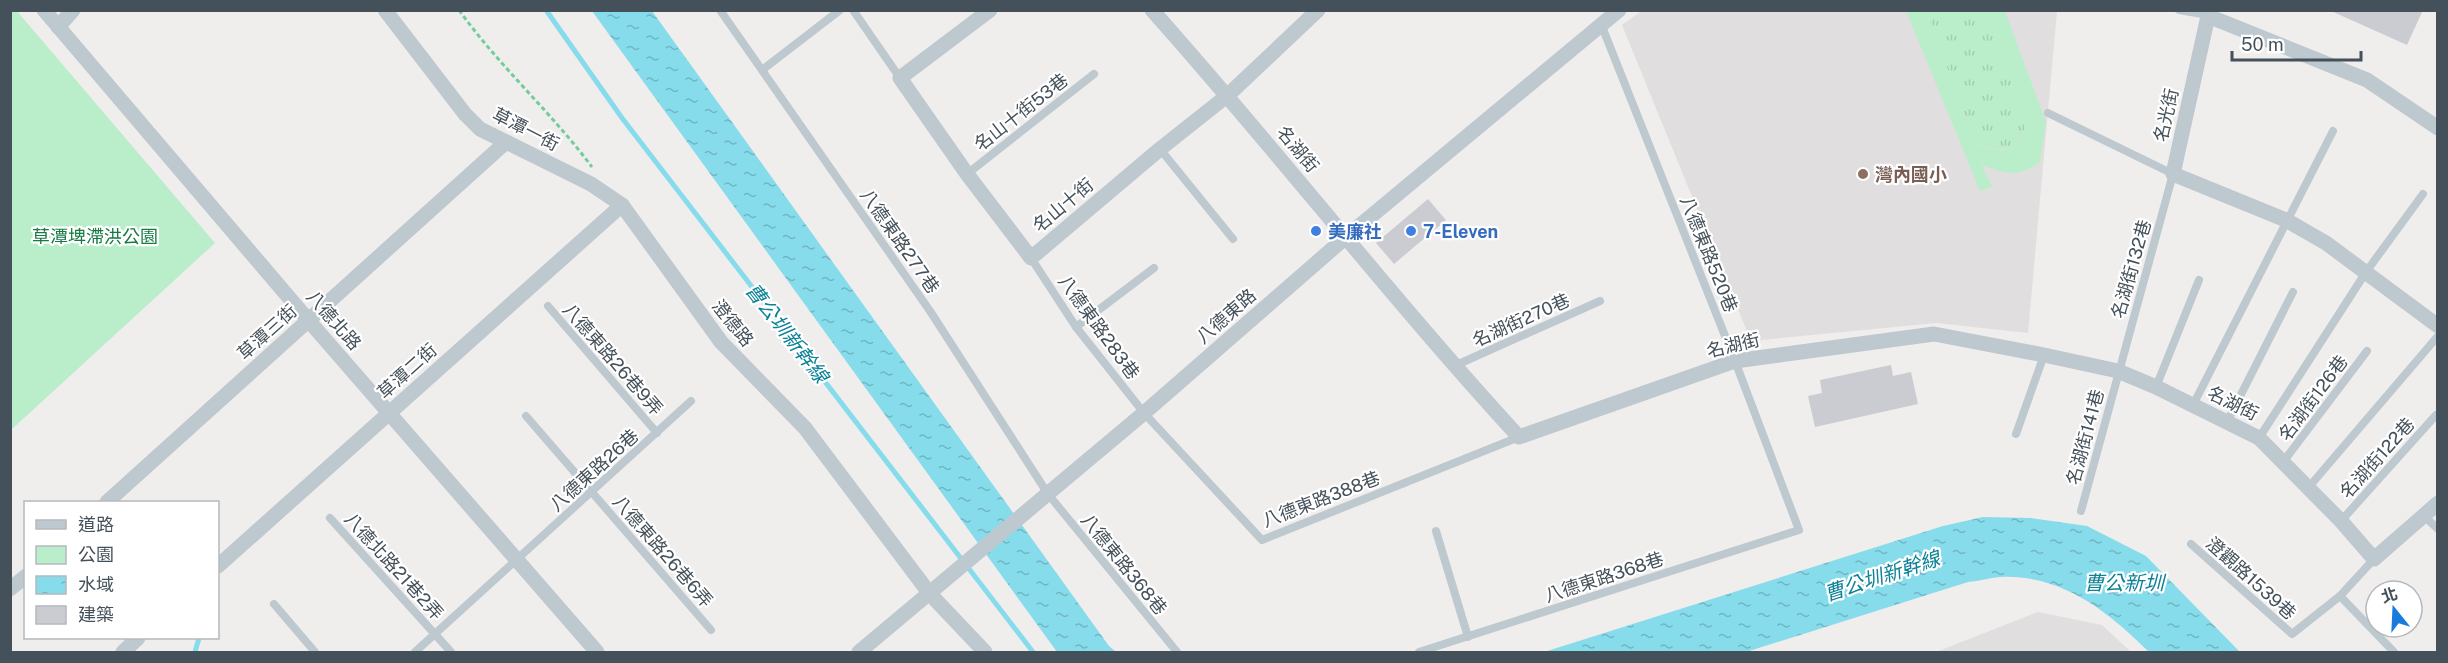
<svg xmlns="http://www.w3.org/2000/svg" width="2448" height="663" font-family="'Public Sans','Noto Sans TC',sans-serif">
<defs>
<pattern id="grass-tufts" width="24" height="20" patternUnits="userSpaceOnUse" patternTransform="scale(1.5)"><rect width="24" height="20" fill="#baeecb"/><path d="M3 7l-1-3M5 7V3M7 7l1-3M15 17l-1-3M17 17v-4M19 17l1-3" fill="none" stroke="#a1ceb1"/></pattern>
<pattern id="water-ripples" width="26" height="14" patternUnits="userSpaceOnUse" patternTransform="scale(1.5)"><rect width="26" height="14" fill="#87dceb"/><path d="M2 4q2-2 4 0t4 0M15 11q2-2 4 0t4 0" fill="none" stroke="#70b5c1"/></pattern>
</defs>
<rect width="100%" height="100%" fill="#f0eded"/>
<g fill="#e1dedf">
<path d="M1643,10L2057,11L2028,333L1936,323L1751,341L1622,25Z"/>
<path d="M2038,612L2102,625L2131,652H1936Z"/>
</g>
<path fill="url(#grass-tufts)" d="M1929,11H1983L2025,116C2026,130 2022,138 2013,148L1993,150L1975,141L1928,17Z"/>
<g fill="#baeecb">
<path d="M16,10L215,243L11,430L10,11Z"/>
<path d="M1906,11H1929L1928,17L1975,141C2001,160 2027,150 2025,116L1983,11H2005L2046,122L2040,162C2018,178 2006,174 1982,165L1992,187L1980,191Z"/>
</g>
<g fill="url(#water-ripples)">
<path d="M592,11H652L1109,646L1116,652H1057Z"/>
<path d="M1983,517L2031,518L2087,526L2146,556L2240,652H2149C2109,612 2062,574 2000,577C1990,578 1979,581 1968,582L1746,652H1544L1943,526Z"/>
</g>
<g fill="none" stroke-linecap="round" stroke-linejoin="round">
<g stroke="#87dceb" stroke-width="5">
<path d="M546,10L622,118L1033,652"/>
<path d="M195,652L199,638"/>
</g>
</g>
<g fill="#caccd2">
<path d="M2329,10H2423L2407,45Z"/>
<path d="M1428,199L1446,220L1394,264L1376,243Z"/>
<path d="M1891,365L1893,376L1911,372L1918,404L1815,427L1808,396L1822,393L1820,380Z"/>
</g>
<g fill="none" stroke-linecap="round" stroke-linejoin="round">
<path stroke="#73cc9a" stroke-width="3" stroke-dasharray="4.5 3" stroke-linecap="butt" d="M459,10C499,66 551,112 592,167"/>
<g stroke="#bdc8cf" stroke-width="8">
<path d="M720,10L930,311L1048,494L1177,652"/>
<path d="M853,10L900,78"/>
<path d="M2179,10L2208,15"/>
<path d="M762,70L840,10"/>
<path d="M2048,113L2173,174L2081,511"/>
<path d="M1160,149L1233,239"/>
<path d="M967,174L1094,74"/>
<path d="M1031,258L1076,327L1144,413L1262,540L1519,437"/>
<path d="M548,306L657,433"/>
<path d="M1076,327L1154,268"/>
<path d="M1454,366L1600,301"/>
<path d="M2156,387L2199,280"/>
<path d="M2193,405L2333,131"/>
<path d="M526,416L711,630"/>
<path d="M2227,422L2293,292"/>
<path d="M2016,434L2044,355"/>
<path d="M2259,438L2366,272L2423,194"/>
<path d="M2283,462L2367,351"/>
<path d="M2308,488L2438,336"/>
<path d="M2424,516L2438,529"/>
<path d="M330,518L451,652"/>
<path d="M2341,521L2436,415"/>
<path d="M1436,531L1468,637"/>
<path d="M2191,544L2292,634L2340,596L2374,559"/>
<path d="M2340,596L2394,652"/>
<path d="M274,604L315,652"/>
<path d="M415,652L691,401"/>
<path d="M1419,652L1799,530L1735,361L1601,24"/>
</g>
<g stroke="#bdc8cf" stroke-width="15">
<path d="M44,10L309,321L597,652"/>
<path d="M385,10L465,114L480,129L591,184L622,205L721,342L805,428L930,594L985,652"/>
<path d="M990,10L900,78L967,174L1031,258L1160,149L1228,95L1318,10"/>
<path d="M1152,10C1277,150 1392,299 1519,437L1735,361L1934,334L2044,355L2118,371L2156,387L2259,438L2341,521L2374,559L2438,503"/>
<path d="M58,27L73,10"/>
<path d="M2438,128L2367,80L2208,16L2173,174L2286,220L2326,243L2438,326"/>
<path d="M107,502L506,142"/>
<path d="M218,566L622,205"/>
<path d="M10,589L26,576"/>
<path d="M123,652L138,638"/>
<path d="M859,652L1144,413L1346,237L1619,10"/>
</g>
</g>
<circle fill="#8d6e63" stroke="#fff" stroke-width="2" cx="1863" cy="174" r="6"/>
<g fill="#3f7fe0" stroke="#fff" stroke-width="2">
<circle cx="1316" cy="231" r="6"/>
<circle cx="1411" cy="231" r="6"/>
</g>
<g text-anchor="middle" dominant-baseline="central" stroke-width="4.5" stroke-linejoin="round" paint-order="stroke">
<g font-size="18" fill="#45515a" stroke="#fff">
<text transform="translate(1021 112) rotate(-38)">名山十街53巷</text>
<text transform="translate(2166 115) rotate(-77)">名光街</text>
<text transform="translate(526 129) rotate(27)">草潭一街</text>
<text transform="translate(1298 149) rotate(50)">名湖街</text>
<text transform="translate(1063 205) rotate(-40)">名山十街</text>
<text transform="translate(900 241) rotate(55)">八德東路277巷</text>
<text transform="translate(1709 254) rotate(68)">八德東路520巷</text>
<text transform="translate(2131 269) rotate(-74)">名湖街132巷</text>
<text transform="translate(1226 316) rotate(-41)">八德東路</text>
<text transform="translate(334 320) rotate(49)">八德北路</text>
<text transform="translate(1521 320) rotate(-24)">名湖街270巷</text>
<text transform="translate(733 323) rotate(51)">澄德路</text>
<text transform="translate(1099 327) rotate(54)">八德東路283巷</text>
<text transform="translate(267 332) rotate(-42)">草潭三街</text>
<text transform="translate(1733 345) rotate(-13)">名湖街</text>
<text transform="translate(613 359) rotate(49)">八德東路26巷9弄</text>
<text transform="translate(407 371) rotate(-42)">草潭二街</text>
<text transform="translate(2313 398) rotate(-53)">名湖街126巷</text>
<text transform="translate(2233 403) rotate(26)">名湖街</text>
<text transform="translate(2085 437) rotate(-75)">名湖街141巷</text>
<text transform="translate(2377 458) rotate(-48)">名湖街122巷</text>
<text transform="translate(594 470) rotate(-42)">八德東路26巷</text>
<text transform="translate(1321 499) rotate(-21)">八德東路388巷</text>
<text transform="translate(663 551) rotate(49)">八德東路26巷6弄</text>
<text transform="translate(1124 564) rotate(51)">八德東路368巷</text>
<text transform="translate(394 566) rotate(48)">八德北路21巷2弄</text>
<text transform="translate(1604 577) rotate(-18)">八德東路368巷</text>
<text transform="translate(2251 578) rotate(42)">澄觀路1539巷</text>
</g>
<g font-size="18" font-weight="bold" fill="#785e54" stroke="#fff" text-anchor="start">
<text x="1875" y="174">灣內國小</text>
</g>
<g font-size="18" font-weight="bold" fill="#366cbe" stroke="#fff" text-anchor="start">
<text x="1328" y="231">美廉社</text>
<text x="1423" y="231">7-Eleven</text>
</g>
<g font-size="18" fill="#177a43" stroke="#fff">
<text x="95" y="236">草潭埤滯洪公園</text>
</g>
<g font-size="20" font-style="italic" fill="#0d8297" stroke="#fff">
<text transform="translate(787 333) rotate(52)">曹公圳新幹線</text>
<text transform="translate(1882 576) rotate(-18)">曹公圳新幹線</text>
<text x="2124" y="583">曹公新圳</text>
</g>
</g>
<rect width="2448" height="663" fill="none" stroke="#45515a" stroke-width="24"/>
<rect x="24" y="501" width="195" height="138" fill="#ffffff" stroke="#b5b9bd" stroke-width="1.5"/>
<rect x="36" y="520" width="30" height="9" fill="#bdc8cf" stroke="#b5b9bd" stroke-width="1.5"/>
<text x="78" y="531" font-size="18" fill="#45515a">道路</text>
<rect x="36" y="546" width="30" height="18" fill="#baeecb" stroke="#b5b9bd" stroke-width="1.5"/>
<text x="78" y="561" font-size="18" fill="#45515a">公園</text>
<rect x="36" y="576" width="30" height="18" fill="url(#water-ripples)" stroke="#b5b9bd" stroke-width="1.5"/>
<text x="78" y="591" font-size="18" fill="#45515a">水域</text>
<rect x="36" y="606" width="30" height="18" fill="#caccd2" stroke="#b5b9bd" stroke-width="1.5"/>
<text x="78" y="621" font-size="18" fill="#45515a">建築</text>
<g transform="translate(2394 609) rotate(342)"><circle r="28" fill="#ffffff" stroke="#b5b9bd" stroke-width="1.5"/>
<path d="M0-4.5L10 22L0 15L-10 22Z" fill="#1a7bdd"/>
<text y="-9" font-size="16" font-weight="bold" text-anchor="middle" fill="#45515a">北</text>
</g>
<path d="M2232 51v9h129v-9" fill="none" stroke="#45515a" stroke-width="3"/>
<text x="2241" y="51" font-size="18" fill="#45515a" stroke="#ffffff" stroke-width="4.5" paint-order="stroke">50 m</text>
</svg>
